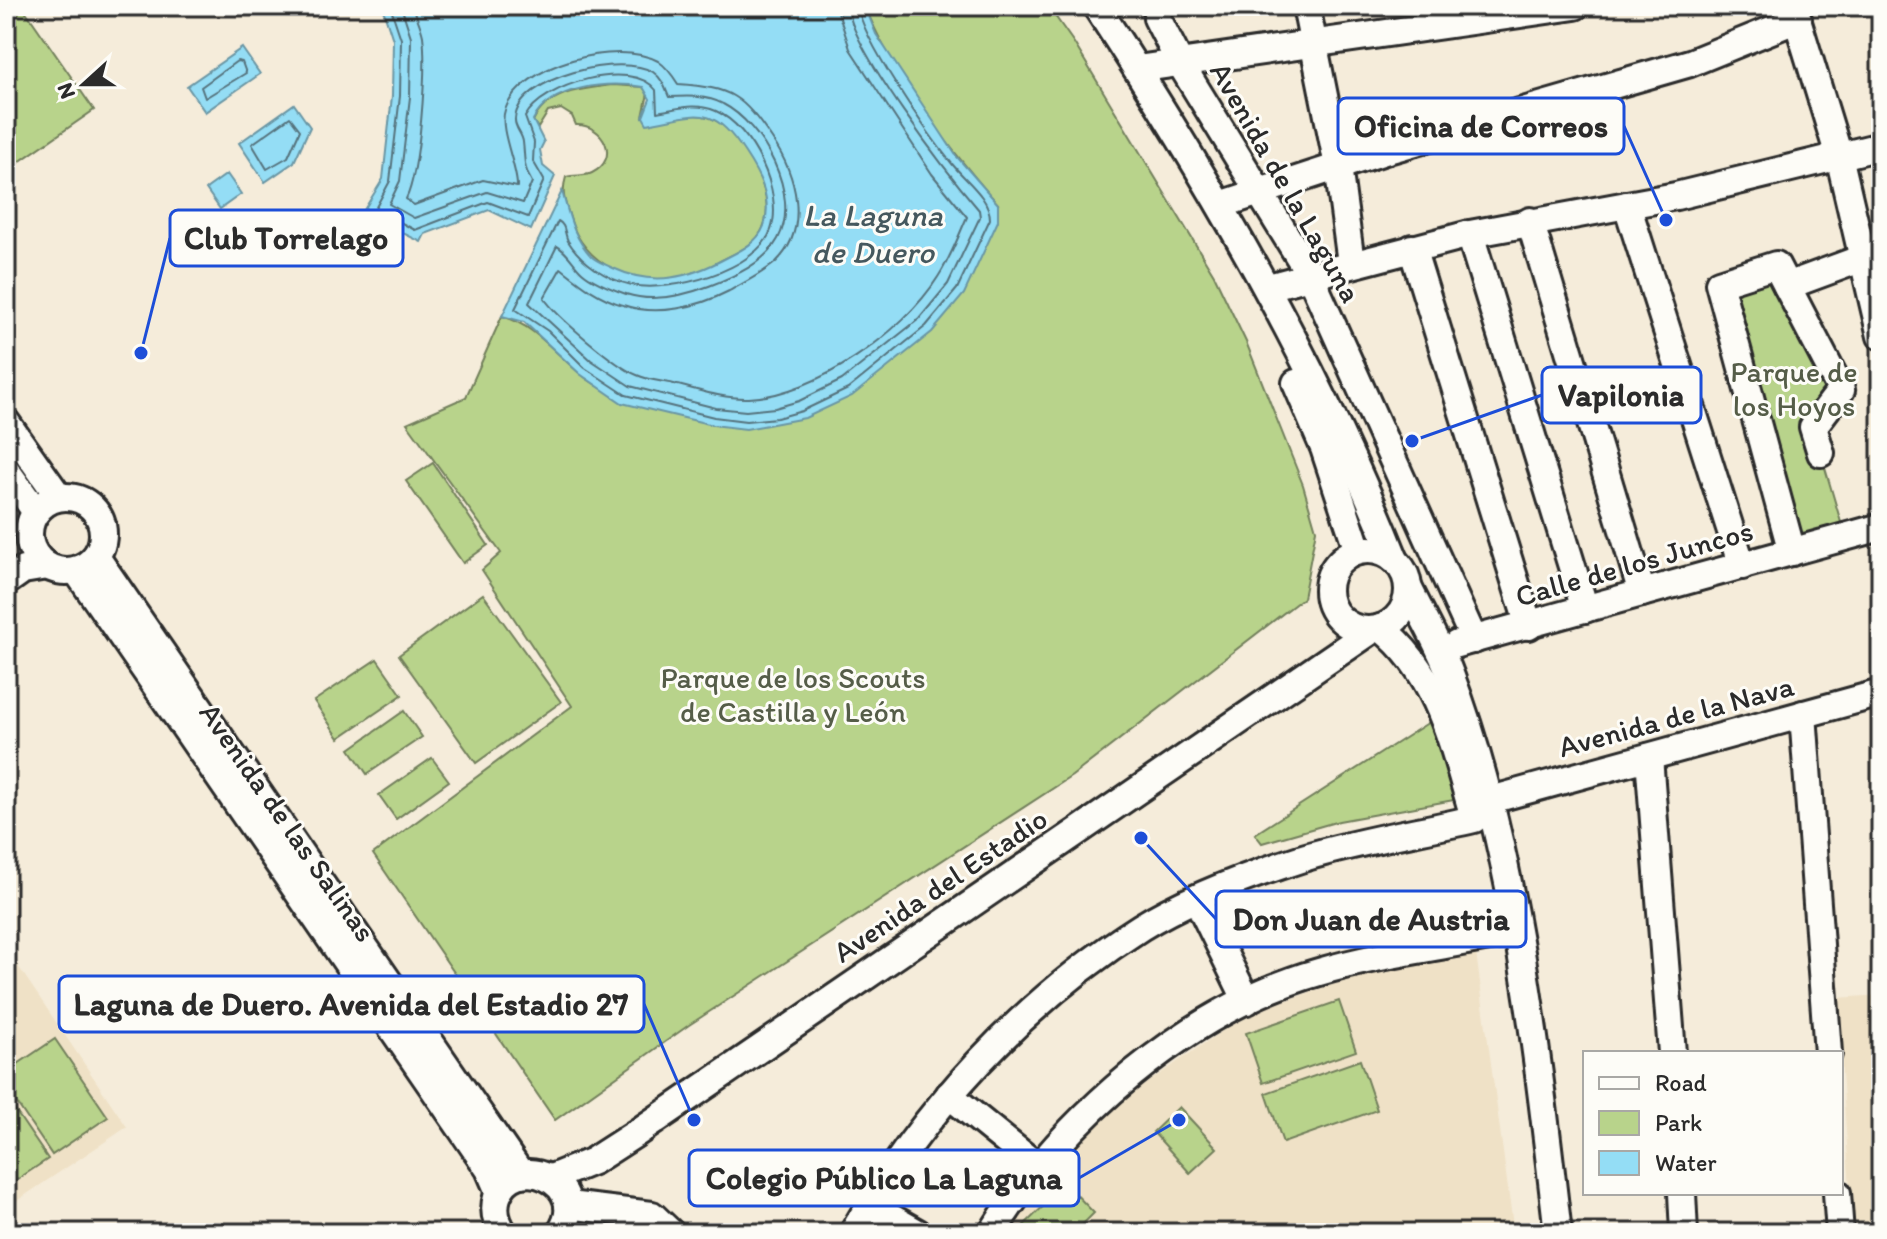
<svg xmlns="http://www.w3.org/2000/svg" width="1887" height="1239" font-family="Itim,sans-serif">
<rect width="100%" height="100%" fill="#f5ecda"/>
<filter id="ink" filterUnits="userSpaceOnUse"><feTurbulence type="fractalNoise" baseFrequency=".0125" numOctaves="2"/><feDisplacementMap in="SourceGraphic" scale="16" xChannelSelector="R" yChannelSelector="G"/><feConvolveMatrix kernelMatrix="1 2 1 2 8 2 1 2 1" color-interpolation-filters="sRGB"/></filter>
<g filter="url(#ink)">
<g fill="#efe1c6">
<path d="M6,953L10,954L127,1127L6,1208Z"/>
<path d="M1476,953L1514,1233H1007L1052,1171L1122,1100L1228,1027L1270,1006L1363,974Z"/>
<path d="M1881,995V1233H1853L1837,998Z"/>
</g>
<g fill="#b8d38b" stroke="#727f5b" stroke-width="2">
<path d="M6,6H22L94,110L13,166L6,156Z"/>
<path d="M865,6H1048L1074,43L1214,275L1246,342L1303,485L1316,530L1303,598L1072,776L689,1025L555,1120L373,854L572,706L482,570L501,553L407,423L466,397L502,316C535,326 551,349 577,371C600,391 638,408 668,413L998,204C948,147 893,76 865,6Z"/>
<path d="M613,85L643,87L648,93L643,117C666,125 689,108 713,119C735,129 753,158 761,180C766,196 770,212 763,228C757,243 740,251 726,258C712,265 697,274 682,278C635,289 583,264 570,218C565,202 561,193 566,177C575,174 584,177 592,173C621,159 604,124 576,125L572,116L561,109L548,112L538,128L533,121C548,91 582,89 613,85Z"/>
<path d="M1776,265L1838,394L1813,427L1845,536L1797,550L1727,280Z"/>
<path d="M433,463L488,545L463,563L406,481Z"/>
<path d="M483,594L561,702L476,763L399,655Z"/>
<path d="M377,659L402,695L339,738L314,701Z"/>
<path d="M404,711L422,737L367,774L350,749Z"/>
<path d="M1434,719L1454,800L1339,821L1262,843L1255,834Z"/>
<path d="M432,758L449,781L396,819L379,795Z"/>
<path d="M1339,1001L1356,1051L1263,1083L1246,1033Z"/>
<path d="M55,1039L108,1117L52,1155L6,1087V1072Z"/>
<path d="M1360,1060L1377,1110L1283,1143L1266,1093Z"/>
<path d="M6,1097L48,1159L9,1185L6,1181Z"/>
<path d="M1179,1107L1217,1148L1190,1173L1153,1132Z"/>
<path d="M1066,1184L1094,1213L1074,1233H1016Z"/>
</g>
<g fill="#94ddf5" stroke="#6a96a4" stroke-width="2">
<path d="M382,6H865L876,34L957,157L998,204V221L964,294L932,332L852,396L805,418L746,429L713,425L622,403L580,374L524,322L502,316L562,191C569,215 573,237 591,256C597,262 605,264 613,268C654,287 689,278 728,257C742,250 758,242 764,226C773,199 759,174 745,153C712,102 698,115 647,124L643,117L650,99L643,87C608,81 551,85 533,120L544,142L540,150L543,166L555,176L531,230L489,210L425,234L421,242L362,213L383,179L392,96L393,40Z"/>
<path d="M242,48L260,74L205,112L187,86Z"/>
<path d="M294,104L310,127L294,162L265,182L239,143Z"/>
<path d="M227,174L241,194L220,209L206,189Z"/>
</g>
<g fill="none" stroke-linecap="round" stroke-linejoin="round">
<g stroke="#55727c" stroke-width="2">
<path d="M390,6L401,39L400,96L390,181L375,209L415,230L488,202L528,217L544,180L533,161L534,142L525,117C542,84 631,58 656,90L657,112C677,109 695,102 716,111C752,127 784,192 771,230C756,271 670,293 632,285C607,280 581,262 568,241C564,233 566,225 558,221L515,309L548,331L585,368L626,395L714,417L746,421L777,418L802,411L848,389L926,326L957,289L990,219C990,198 966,181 953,165C930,137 861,38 858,6"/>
<path d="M401,6L411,37L410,97L400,181L389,204L414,218L487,192L523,203L532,182C523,168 525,158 523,142C522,133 514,128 515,119C518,76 622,53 653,72C663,79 665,88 669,97C687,96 707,95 723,104C762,124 802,195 778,239C765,263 733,277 709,286C683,296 653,303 626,294C612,289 592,281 582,272C573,264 568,252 557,246L529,303L591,360L630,386L716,408L746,411L775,408L799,401L842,380L919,319L948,284L980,217L979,210C949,175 850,48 848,6"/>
<path d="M413,6C416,16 421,26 423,36C427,69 420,170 406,199L414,205L483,180L517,187C518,168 498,129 505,110C521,64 617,39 658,61C667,67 673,76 678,84C732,88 742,95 772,139C796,174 811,228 776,262C762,274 745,282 729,291C698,307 657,317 623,305C598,298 580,283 561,268L544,298C556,316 616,367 637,375C650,381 664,381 678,385C701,391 725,399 749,398C815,395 903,333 938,277C950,259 958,237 967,217L932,174L850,49L836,6"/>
<path d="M237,61L242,62L246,73L205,98L201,87Z"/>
<path d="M290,117L300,130L288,157L267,169L252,144Z"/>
</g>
<g stroke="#2b2b2b" stroke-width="32">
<g id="minor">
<path d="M1096,6C1211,182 1317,364 1395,560"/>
<path d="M1157,6V18L1180,63L1309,273L1474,640"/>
<path d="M1306,6L1338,166L1351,263"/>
<path d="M1793,6L1839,156L1881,336"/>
<path d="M1137,69L1575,6"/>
<path d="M1220,205L1391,149L1690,63L1798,19"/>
<path d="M1627,205L1742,566"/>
<path d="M1530,221L1642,593"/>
<path d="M1470,234L1585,609"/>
<path d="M1412,248L1529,626"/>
<path d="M1787,286L1863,258"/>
<path d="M1268,287L1470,234L1676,196L1881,146"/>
<path d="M1296,383L1324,448L1358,551"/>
<path d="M6,422L59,497"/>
<path d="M6,470L36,512"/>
<circle cx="66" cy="534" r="37"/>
<circle cx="1368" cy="590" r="40"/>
<path d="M1792,552L1719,283L1776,265L1841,390L1813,427L1821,453"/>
<path d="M96,557L521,1174"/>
<path d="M76,570L489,1169L499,1192"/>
<path d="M6,582L23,570L47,566"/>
<path d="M1408,587C1422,616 1439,644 1450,674C1515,845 1537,1052 1558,1233"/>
<path d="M1381,628C1439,674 1453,746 1473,814"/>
<path d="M1457,644L1881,527"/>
<path d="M1803,714L1828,1053"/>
<path d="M1649,757L1672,1053"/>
<path d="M1487,801L1881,693"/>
<path d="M1197,899L1247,1001"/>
<path d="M949,1095L1038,1167"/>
<path d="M551,1178L593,1161L638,1132L1372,630"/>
<path d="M1682,1193L1684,1233"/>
<path d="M1837,1193L1840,1233"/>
<path d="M568,1205L652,1215L671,1233"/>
<path d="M869,1205L918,1233"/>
<path d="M504,1233C496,1222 493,1210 497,1197C514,1147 594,1184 560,1233"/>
<path d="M853,1233C922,1111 1023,1002 1141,927C1189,897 1250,875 1303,858C1359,841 1417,832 1474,819"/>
<path d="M992,1233C1061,1119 1189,1009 1319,972C1377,955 1439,947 1499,935"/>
</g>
</g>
<use href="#minor" stroke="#fdfcf7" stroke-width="26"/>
</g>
</g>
<g text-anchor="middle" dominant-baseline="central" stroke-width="6" stroke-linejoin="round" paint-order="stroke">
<g font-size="30" fill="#2b2b2b" stroke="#fdfcf7">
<text transform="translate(1286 182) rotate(60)">Avenida de la Laguna</text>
<text transform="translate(1634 563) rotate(-16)">Calle de los Juncos</text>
<text transform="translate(1676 716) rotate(-15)">Avenida de la Nava</text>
<text transform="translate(288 822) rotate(55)">Avenida de las Salinas</text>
<text transform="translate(940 885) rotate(-34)">Avenida del Estadio</text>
</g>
<g font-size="30" fill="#555d48" stroke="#fdfcf7">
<text x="1794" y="371">Parque de<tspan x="1794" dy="34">los Hoyos</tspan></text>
<text x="793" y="677">Parque de los Scouts<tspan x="793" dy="34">de Castilla y León</tspan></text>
</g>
<g font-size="32" font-style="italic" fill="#45585e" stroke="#fdfcf7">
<text x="873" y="215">La Laguna<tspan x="873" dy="37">de Duero</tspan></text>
</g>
</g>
<path fill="none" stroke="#1d4ed8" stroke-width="3" d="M1666 220L1624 126M141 353L170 238M1412 441L1542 395M1141 838L1216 919M694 1120L644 1004M1179 1120L1079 1178"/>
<g fill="#1d4ed8" stroke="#fdfcf7" stroke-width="3">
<circle cx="1666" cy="220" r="8"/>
<circle cx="141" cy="353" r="8"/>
<circle cx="1412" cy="441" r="8"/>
<circle cx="1141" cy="838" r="8"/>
<circle cx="694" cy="1120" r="8"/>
<circle cx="1179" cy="1120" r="8"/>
</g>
<g fill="#fdfcf7" stroke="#1d4ed8" stroke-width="3">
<rect x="1338" y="98" width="286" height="56" rx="8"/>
<rect x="170" y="210" width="233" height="56" rx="8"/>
<rect x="1542" y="367" width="159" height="56" rx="8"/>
<rect x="1216" y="891" width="310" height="56" rx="8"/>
<rect x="59" y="976" width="585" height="56" rx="8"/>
<rect x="689" y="1150" width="390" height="56" rx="8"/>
</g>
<g font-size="32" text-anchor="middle" font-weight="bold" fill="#2b2b2b">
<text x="1481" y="137">Oficina de Correos</text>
<text x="286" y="249">Club Torrelago</text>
<text x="1621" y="406">Vapilonia</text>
<text x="1371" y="930">Don Juan de Austria</text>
<text x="351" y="1015">Laguna de Duero. Avenida del Estadio 27</text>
<text x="884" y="1189">Colegio Público La Laguna</text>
</g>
<rect width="1887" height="1239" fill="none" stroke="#fdfcf7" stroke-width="32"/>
<rect x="16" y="16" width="1855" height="1207" fill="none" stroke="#2b2b2b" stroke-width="3" filter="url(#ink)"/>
<rect x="1583" y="1051" width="260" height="144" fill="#fdfcf7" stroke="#a9a8a5" stroke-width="2"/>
<rect x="1599" y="1077" width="40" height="12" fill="#fdfcf7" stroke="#a9a8a5" stroke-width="2"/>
<text x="1655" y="1091" font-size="24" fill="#2b2b2b">Road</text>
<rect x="1599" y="1111" width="40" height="24" fill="#b8d38b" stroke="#a9a8a5" stroke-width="2"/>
<text x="1655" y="1131" font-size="24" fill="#2b2b2b">Park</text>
<rect x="1599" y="1151" width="40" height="24" fill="#94ddf5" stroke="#a9a8a5" stroke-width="2"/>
<text x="1655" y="1171" font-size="24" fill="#2b2b2b">Water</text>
<g transform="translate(84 84) rotate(249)" stroke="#fdfcf7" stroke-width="6" paint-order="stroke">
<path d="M0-6L14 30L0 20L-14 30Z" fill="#2b2b2b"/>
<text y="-12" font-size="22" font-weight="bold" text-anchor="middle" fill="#2b2b2b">N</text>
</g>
</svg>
